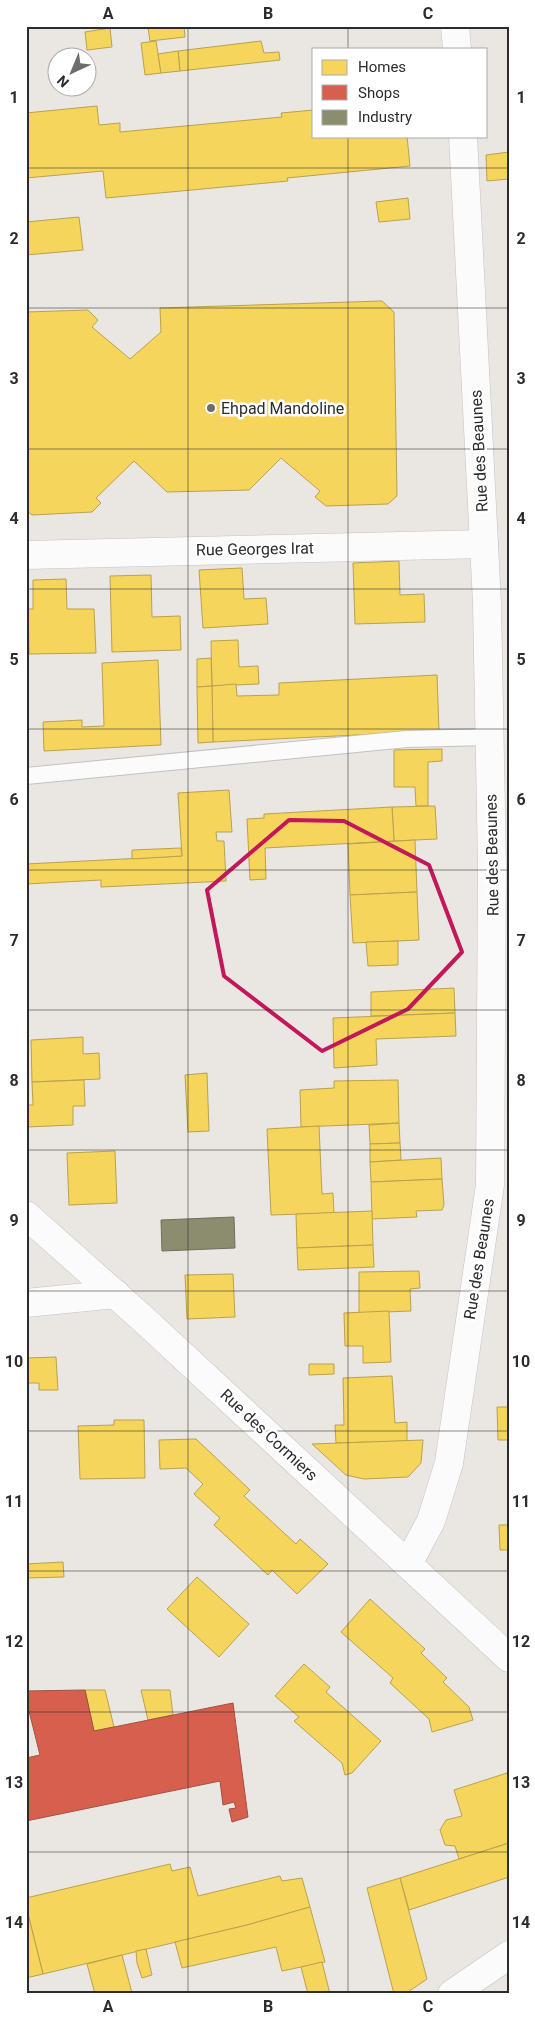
<svg xmlns="http://www.w3.org/2000/svg" width="535" height="2020" font-family="Roboto,sans-serif">
<rect width="100%" height="100%" fill="#eae6e2"/>
<g fill="#f6d55c" stroke="#b9a24e">
<path d="M184,26L185,37L150,41L148,28Z"/>
<path d="M110,28L112,47L87,50L85,32Z"/>
<path d="M156,41L161,73L145,75L141,43Z"/>
<path d="M261,41L264,53L279,52L280,60L180,71L178,51Z"/>
<path d="M178,51L180,71L161,73L158,54Z"/>
<path d="M97,106L99,125L120,123V132L282,117L281,113L314,110V136H407L410,166L287,178L288,181L106,198L103,171L26,178V113Z"/>
<path d="M509,152V179L487,181L486,155Z"/>
<path d="M408,198L410,219L379,222L376,202Z"/>
<path d="M79,217L83,250L26,255V222Z"/>
<path d="M382,301L394,312L397,496L388,504L326,506L315,497L320,491L281,458L249,490L167,492L134,461L96,498L101,503L92,512L32,515L26,510V312L88,310L98,320L92,327L130,359L161,332L160,308Z"/>
<path d="M399,561L400,595L424,594L425,622L355,624L353,563Z"/>
<path d="M242,568L244,599L266,598L268,624L203,628L199,570Z"/>
<path d="M151,575L152,617L180,616L181,650L112,652L110,576Z"/>
<path d="M66,579L67,609H94L96,653L29,654L28,609H33V580Z"/>
<path d="M238,640L239,667L258,666L259,684L212,686L211,641Z"/>
<path d="M211,658L212,686L197,687V659Z"/>
<path d="M158,660L161,745L44,751L43,722L82,720V727L104,726L102,663Z"/>
<path d="M437,675L439,731L213,742L212,686L236,684L237,696L279,695V683Z"/>
<path d="M212,686L213,742L198,743L197,687Z"/>
<path d="M442,749V761L428,762V806H416L415,787H394V750Z"/>
<path d="M229,790L232,832H216L217,841H224L226,881L101,887V880L26,884V864L182,856L178,793Z"/>
<path d="M435,806L437,839L394,841L392,807Z"/>
<path d="M392,807L394,841L265,848L266,879L250,880L247,819L264,818V814Z"/>
<path d="M415,840L417,892L350,895L348,844Z"/>
<path d="M181,848L182,856L132,859V850Z"/>
<path d="M417,892L419,940L353,943L350,895Z"/>
<path d="M398,941V965L368,966L366,942Z"/>
<path d="M454,988L455,1013L371,1016V992Z"/>
<path d="M455,1013L456,1036L376,1039L377,1065L334,1068L333,1018Z"/>
<path d="M83,1037V1054L99,1053L100,1079L32,1082L31,1040Z"/>
<path d="M207,1073L209,1131L188,1132L185,1075Z"/>
<path d="M84,1080L85,1106H73V1125L26,1127V1105H33L32,1082Z"/>
<path d="M398,1080L399,1123L301,1127L300,1090L334,1088V1081Z"/>
<path d="M399,1123L400,1143L370,1144L369,1125Z"/>
<path d="M319,1126L322,1194L333,1193L334,1213L271,1215L267,1129Z"/>
<path d="M400,1143L401,1160L370,1162V1144Z"/>
<path d="M115,1151L117,1203L69,1205L67,1153Z"/>
<path d="M441,1158L442,1179L371,1182L370,1162Z"/>
<path d="M442,1179L444,1205L442,1210L416,1211L417,1217L372,1219L371,1182Z"/>
<path d="M372,1211L373,1245L297,1248L296,1214Z"/>
<path d="M373,1245L374,1267L298,1270L297,1248Z"/>
<path d="M419,1271L420,1288L410,1289L411,1311L359,1313V1272Z"/>
<path d="M233,1274L235,1317L187,1319L185,1275Z"/>
<path d="M389,1311L391,1362L363,1363V1346H345L344,1313Z"/>
<path d="M56,1357L58,1390H39V1383H26V1358Z"/>
<path d="M309,1364H334V1374L309,1375Z"/>
<path d="M392,1376L395,1423L407,1422V1441L336,1443L335,1425H344L343,1378Z"/>
<path d="M497,1407H509V1440H498Z"/>
<path d="M114,1420H144L145,1478L80,1479L78,1426L114,1425Z"/>
<path d="M196,1439L250,1490L244,1496L296,1544L300,1539L328,1564L297,1594L272,1570L268,1575L214,1525L220,1518L194,1494L203,1484L186,1468L160,1469L159,1440Z"/>
<path d="M423,1440L421,1463L408,1477L364,1479L346,1475L312,1444Z"/>
<path d="M499,1525H509V1550H500Z"/>
<path d="M63,1562L64,1577L26,1578V1564Z"/>
<path d="M197,1577L249,1624L219,1657L167,1609Z"/>
<path d="M370,1599L425,1649L421,1653L447,1678L443,1682L469,1707L473,1720L432,1732L429,1719L390,1683L393,1678L341,1632Z"/>
<path d="M304,1664L330,1687L326,1692L381,1741L352,1773L345,1775L342,1763L294,1721L299,1717L275,1696Z"/>
<path d="M85,1690H105L114,1727L94,1731Z"/>
<path d="M141,1690H170L173,1715L148,1720Z"/>
<path d="M507,1773L509,1779V1843L459,1859L455,1846L445,1845L440,1830L446,1820L462,1816L454,1790Z"/>
<path d="M509,1843V1877L409,1910L400,1878Z"/>
<path d="M170,1864L172,1871L190,1867L198,1896L280,1876L282,1881L302,1878L310,1907L247,1925L43,1974L26,1906V1898Z"/>
<path d="M400,1878L427,1979L405,1994H394L367,1888Z"/>
<path d="M26,1906L43,1974L26,1978Z"/>
<path d="M310,1907L325,1962L282,1971L276,1947L182,1968L175,1942L247,1925Z"/>
<path d="M146,1949L152,1975L142,1978L137,1963L136,1951Z"/>
<path d="M122,1955L132,1993L95,1994L87,1964Z"/>
<path d="M322,1962L330,1994H308L301,1967Z"/>
</g>
<path fill="#d6604d" stroke="#a35043" d="M85,1690L94,1731L233,1703L248,1817L232,1822L229,1809L236,1808L234,1802L223,1805L220,1781L26,1821V1758L40,1755L26,1699V1691Z"/>
<path fill="#8c8c6e" stroke="#6f6f5a" d="M234,1217L235,1248L162,1251L161,1220Z"/>
<g fill="none" stroke-linecap="round" stroke-linejoin="round">
<g stroke="#c3c2c3" stroke-width="18">
<path id="service" d="M26,776L407,739L490,737"/>
</g>
<g stroke="#c3c2c3" stroke-width="29">
<g id="minor">
<path d="M455,26L457,49"/>
<path d="M26,555L484,544"/>
<path d="M26,1215L142,1318L509,1658"/>
<path d="M26,1303L116,1294"/>
<path d="M408,1564L431,1521L449,1463L490,1185L492,866L487,603L463,136"/>
<path d="M452,1994L509,1955"/>
</g>
</g>
<use href="#service" stroke="#fcfbfb" stroke-width="16"/>
<use href="#minor" stroke="#fcfbfb" stroke-width="28"/>
</g>
<path fill="none" stroke="#c2185b" stroke-width="4" stroke-linejoin="round" d="M289,820L344,821L429,865L462,952L408,1009L322,1051L224,976L207,890Z"/>
<path fill="none" stroke="#2c2c2c" stroke-width="1" stroke-opacity="0.55" d="M188,26V1994M348,26V49M348,136V1994M26,168H509M26,308H509M26,449H509M26,589H509M26,729H509M26,870H509M26,1010H509M26,1150H509M26,1291H509M26,1431H509M26,1571H509M26,1712H509M26,1852H509"/>
<circle fill="#6e6d6c" stroke="#fff" stroke-width="2" cx="211" cy="408" r="5"/>
<g text-anchor="middle" dominant-baseline="central" stroke-width="5" stroke-linejoin="round" paint-order="stroke">
<g font-size="16" fill="#2c2c2c" stroke="#fff" text-anchor="start">
<text x="221" y="408">Ehpad Mandoline</text>
</g>
<g font-size="16" fill="#2c2c2c" stroke="#fff">
<text transform="translate(479 451) rotate(-93)">Rue des Beaunes</text>
<text transform="translate(255 549) rotate(-1)">Rue Georges Irat</text>
<text transform="translate(492 855) rotate(-91)">Rue des Beaunes</text>
<text transform="translate(479 1259) rotate(-81)">Rue des Beaunes</text>
<text transform="translate(269 1435) rotate(43)">Rue des Cormiers</text>
</g>
</g>
<rect width="535" height="2020" fill="none" stroke="#ffffff" stroke-width="55"/>
<rect x="312" y="48" width="175" height="90" fill="#ffffff" stroke="#ababab"/>
<rect x="322" y="60" width="25" height="15" fill="#f6d55c" stroke="#ababab"/>
<text x="358" y="72" font-size="15" fill="#2c2c2c">Homes</text>
<rect x="322" y="85" width="25" height="15" fill="#d6604d" stroke="#ababab"/>
<text x="358" y="98" font-size="15" fill="#2c2c2c">Shops</text>
<rect x="322" y="110" width="25" height="15" fill="#8c8c6e" stroke="#ababab"/>
<text x="358" y="122" font-size="15" fill="#2c2c2c">Industry</text>
<g transform="translate(72 72) rotate(224)"><circle r="24" fill="#ffffff" stroke="#ababab"/>
<path d="M0-4L9 19L0 12L-9 19Z" fill="#6e6d6c"/>
<text y="-8" font-size="14" font-weight="bold" text-anchor="middle" fill="#2c2c2c">N</text>
</g>
<rect x="28" y="28" width="480" height="1964" fill="none" stroke="#2c2c2c" stroke-width="2"/>
<g font-size="16" text-anchor="middle" font-weight="bold" fill="#2c2c2c">
<text x="108" y="19">A</text>
<text x="268" y="19">B</text>
<text x="428" y="19">C</text>
<text x="14" y="103">1</text>
<text x="521" y="103">1</text>
<text x="14" y="244">2</text>
<text x="521" y="244">2</text>
<text x="14" y="384">3</text>
<text x="521" y="384">3</text>
<text x="14" y="524">4</text>
<text x="521" y="524">4</text>
<text x="14" y="665">5</text>
<text x="521" y="665">5</text>
<text x="14" y="805">6</text>
<text x="521" y="805">6</text>
<text x="14" y="946">7</text>
<text x="521" y="946">7</text>
<text x="14" y="1086">8</text>
<text x="521" y="1086">8</text>
<text x="14" y="1226">9</text>
<text x="521" y="1226">9</text>
<text x="14" y="1367">10</text>
<text x="521" y="1367">10</text>
<text x="14" y="1507">11</text>
<text x="521" y="1507">11</text>
<text x="14" y="1647">12</text>
<text x="521" y="1647">12</text>
<text x="14" y="1788">13</text>
<text x="521" y="1788">13</text>
<text x="14" y="1928">14</text>
<text x="521" y="1928">14</text>
<text x="108" y="2012">A</text>
<text x="268" y="2012">B</text>
<text x="428" y="2012">C</text>
</g>
</svg>
